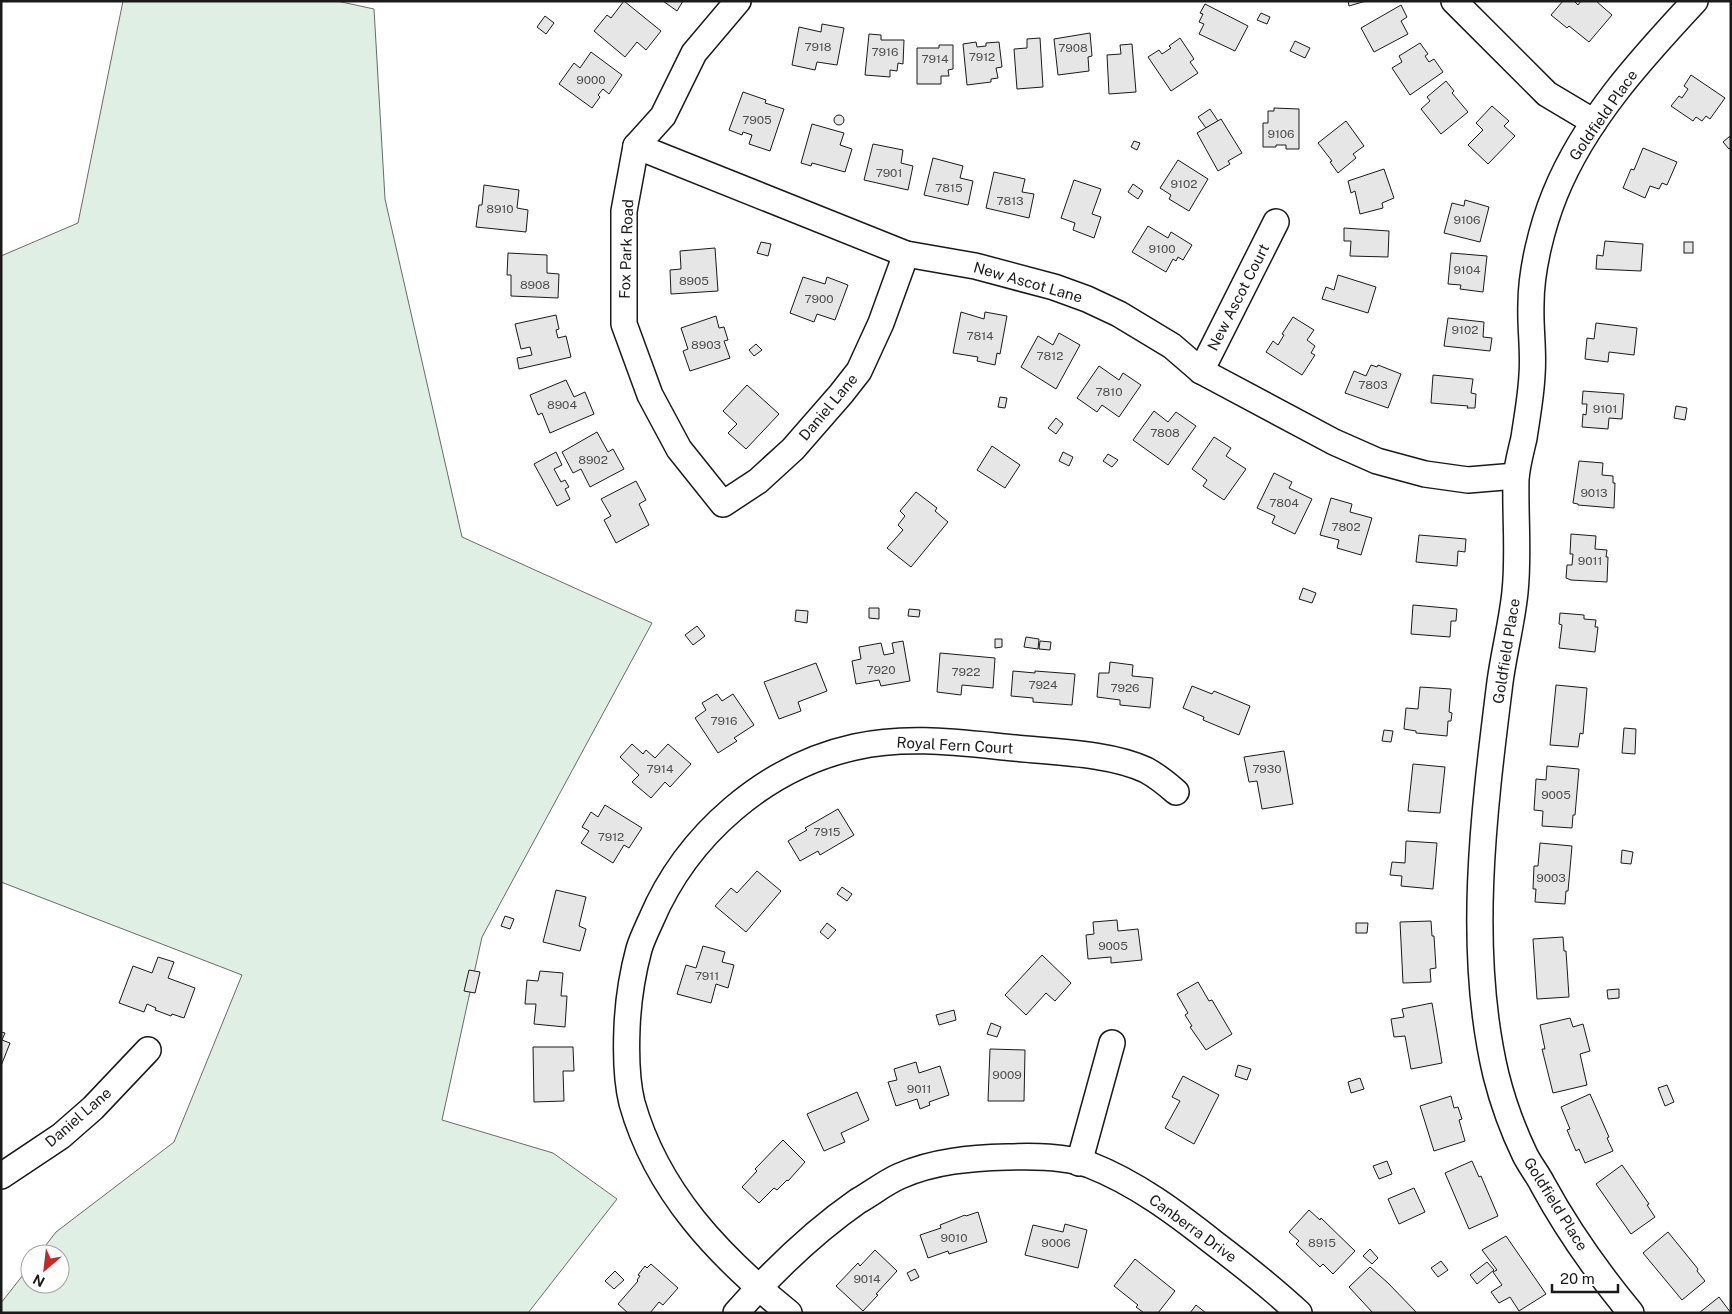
<svg xmlns="http://www.w3.org/2000/svg" width="1732" height="1314" font-family="'Public Sans',sans-serif">
<rect width="100%" height="100%" fill="#fff"/>
<path fill="#e0efe3" stroke="#6a6a6a" d="M123,1H337L374,9L385,199L462,537L652,623L482,937L442,1120L553,1153L617,1199L528,1313H1V1303L30,1266V1284H60V1254H39L56,1232L174,1142L242,975L1,882V256L78,223Z"/>
<g fill="#e6e6e6" stroke="#1a1a1a">
<path d="M624,1L661,31L646,50L637,42L625,57L594,31L607,15L611,18Z"/>
<path d="M663,1H683L677,11Z"/>
<path d="M1348,1H1366L1349,6Z"/>
<path d="M1563,1H1574L1578,5L1581,1H1596L1612,15L1589,42L1569,26L1567,28L1551,15Z"/>
<path d="M1205,4L1248,26L1235,51L1199,34L1204,24L1199,22L1203,14L1200,13Z"/>
<path d="M1401,5L1407,17L1401,21L1408,34L1374,52L1361,28Z"/>
<path d="M1261,13L1270,17L1267,24L1257,20Z"/>
<path d="M545,16L554,23L546,34L537,27Z"/>
<path d="M822,24L844,28L837,65L817,62L815,70L792,65L799,27L821,32Z"/>
<path d="M1090,33L1092,56L1088,57L1089,71L1058,75L1054,39Z"/>
<path d="M869,34L881,35V40H904L903,64L898,63L897,71L890,70V77L865,75Z"/>
<path d="M1040,38L1043,87L1017,89L1014,49L1027,48V39Z"/>
<path d="M1180,38L1194,59L1190,62L1198,73L1171,91L1148,57L1159,50L1162,54L1171,48L1169,46Z"/>
<path d="M1295,41L1310,48L1305,58L1290,51Z"/>
<path d="M976,42L977,47L986,46V43L999,42L1002,67L996,68L998,78L991,79V82L967,85L963,44Z"/>
<path d="M1420,43L1428,54L1425,56L1429,62L1434,59L1443,72L1410,95L1392,68L1402,62L1399,56Z"/>
<path d="M1132,44L1136,92L1109,94L1107,55L1121,54L1120,45Z"/>
<path d="M939,45H953V69L948,70L949,76H941V84H917V48H939Z"/>
<path d="M591,52L622,75L609,94L603,89L598,95L600,97L592,108L559,84L574,63L580,68Z"/>
<path d="M1691,75L1725,98L1710,119L1706,116L1702,121L1696,117L1693,121L1671,106L1679,96L1682,98L1688,89L1684,86Z"/>
<path d="M1446,81L1454,91L1452,93L1468,112L1441,134L1421,109L1430,101L1427,97Z"/>
<path d="M743,92L766,100L765,103L784,109L770,151L749,144L752,135L743,132L742,135L729,130Z"/>
<path d="M1492,106L1509,121L1504,126L1515,136L1488,164L1468,145L1483,130L1476,123Z"/>
<path d="M1274,108L1299,109V149H1286V145H1276V147H1263V123H1268V111H1274Z"/>
<path d="M1210,109L1218,121L1206,128L1198,117Z"/>
<circle cx="839" cy="120" r="5"/>
<path d="M1221,119L1242,153L1228,161L1230,164L1218,171L1197,133Z"/>
<path d="M1346,121L1364,146L1353,154L1356,158L1338,173L1330,162L1332,161L1318,143Z"/>
<path d="M812,124L844,133L840,145L852,149L845,172L812,163L811,166L801,163Z"/>
<path d="M1730,136L1731,147L1729,149L1723,142Z"/>
<path d="M1134,141L1140,143L1137,150L1131,147Z"/>
<path d="M873,144L903,150L901,163L913,166L908,190L864,180Z"/>
<path d="M1643,148L1677,162L1667,185L1662,183L1659,189L1650,186L1645,198L1623,188L1631,169L1634,170Z"/>
<path d="M933,158L963,166L960,178L973,181L968,205L924,195Z"/>
<path d="M1178,160L1208,179L1189,211L1169,199L1171,195L1160,188Z"/>
<path d="M1384,169L1394,198L1382,203L1383,208L1360,214L1355,191L1351,193L1348,181Z"/>
<path d="M994,172L1025,179L1022,192L1034,194L1029,218L986,208Z"/>
<path d="M1074,180L1101,189L1092,214L1101,217L1094,238L1073,230L1075,223L1061,218Z"/>
<path d="M1133,184L1143,191L1138,199L1128,192Z"/>
<path d="M484,185L519,190L517,208L528,210L526,232L476,227L479,205H482Z"/>
<path d="M1465,200L1489,207L1480,242L1444,233L1452,203L1464,206Z"/>
<path d="M1148,226L1168,238L1171,232L1192,245L1183,260L1178,257L1176,261L1173,259L1166,272L1132,252Z"/>
<path d="M1344,228L1389,231L1388,257L1350,256L1351,241H1344Z"/>
<path d="M1605,241L1643,244L1641,271L1596,269L1597,255L1603,256Z"/>
<path d="M761,242L771,244L768,256L757,253Z"/>
<rect x="1684" y="242" width="9" height="11"/>
<path d="M715,248L718,291L671,294L670,270L681,269L680,251Z"/>
<path d="M508,253L547,255V273L559,274L558,298L511,296V275H507Z"/>
<path d="M1451,253L1487,256L1483,292L1460,289L1461,285L1448,284Z"/>
<path d="M1338,275L1376,287L1368,313L1322,299L1326,287L1334,290Z"/>
<path d="M803,277L825,284L827,277L848,285L835,320L817,314L814,322L790,313Z"/>
<path d="M961,312L984,319L985,312L1007,316L1000,354L997,353L995,365L977,361L978,357L953,353Z"/>
<path d="M556,315L559,329L556,330L558,338L566,336L571,357L519,369L517,358L532,355L530,347L521,349L515,324Z"/>
<path d="M716,316L719,328L724,327L728,340L724,341L730,358L690,371L683,351L688,349L681,328Z"/>
<path d="M1293,317L1314,330L1307,340L1315,346L1311,353L1315,355L1302,375L1266,352L1273,341L1278,345L1284,335L1282,334Z"/>
<path d="M1448,318L1484,322L1483,337L1492,338L1490,351L1444,346Z"/>
<path d="M1596,323L1637,328L1634,355L1609,352L1608,362L1585,359L1587,338L1594,339Z"/>
<path d="M1059,333L1080,345L1056,389L1021,367L1038,336L1053,345Z"/>
<path d="M756,344L762,350L754,356L749,350Z"/>
<path d="M1371,365L1377,367L1378,365L1401,374L1388,408L1345,393L1354,371L1366,376Z"/>
<path d="M1099,366L1119,380L1123,373L1141,385L1119,417L1102,405L1097,412L1077,398Z"/>
<path d="M1433,375L1473,379L1471,393L1476,394L1475,408H1467L1468,406L1431,403Z"/>
<path d="M566,380L574,397L585,392L594,414L550,433L542,413L538,415L530,395Z"/>
<path d="M747,385L779,414L746,449L728,433L737,424L723,411Z"/>
<path d="M1583,391L1624,394L1622,419L1609,418L1608,429L1582,427L1583,414L1586,415L1587,404H1582Z"/>
<path d="M1000,397L1007,398L1005,408L998,407Z"/>
<path d="M1676,406L1687,408L1685,420L1674,418Z"/>
<path d="M1154,411L1168,422L1176,412L1196,426L1168,465L1133,440Z"/>
<path d="M1056,418L1063,424L1056,434L1048,428Z"/>
<path d="M597,432L608,452L613,449L624,469L590,487L581,469L573,473L562,452Z"/>
<path d="M1214,437L1231,448L1226,456L1246,469L1224,500L1203,486L1207,480L1192,469Z"/>
<path d="M992,446L1020,465L1005,488L977,470Z"/>
<path d="M556,452L562,465L554,469L561,482L565,480L569,487L565,489L570,499L557,506L534,464Z"/>
<path d="M1063,452L1073,457L1069,466L1059,461Z"/>
<path d="M1108,454L1118,460L1112,467L1103,461Z"/>
<path d="M1579,461L1603,463L1602,475L1613,476V483H1615L1614,508L1578,505V504L1573,503Z"/>
<path d="M1274,473L1292,482L1289,488L1312,499L1295,534L1272,523L1275,516L1257,508Z"/>
<path d="M636,481L646,500L639,504L649,525L616,543L604,520L611,516L601,499Z"/>
<path d="M916,492L937,508L935,511L948,522L911,567L887,548L903,530L898,525L905,516L900,511Z"/>
<path d="M1331,498L1352,504L1350,512L1372,518L1361,555L1337,548L1339,540L1320,535Z"/>
<path d="M1571,534L1596,536L1595,549L1607,550L1606,557H1608L1607,582L1571,580L1566,578L1567,565H1572L1573,554H1570Z"/>
<path d="M1419,535L1466,539L1465,552L1458,551L1457,566L1416,562Z"/>
<path d="M1303,588L1316,593L1312,603L1299,599Z"/>
<path d="M1413,605L1457,609L1456,621H1451L1450,637L1411,634Z"/>
<path d="M869,608H879V619L869,618Z"/>
<path d="M909,609L920,610L919,617L908,616Z"/>
<path d="M796,610L808,611L807,623L795,621Z"/>
<path d="M1560,613L1584,615V619L1596,620L1595,627H1598L1595,652L1559,648L1562,625L1559,624Z"/>
<path d="M697,626L705,636L693,645L685,635Z"/>
<path d="M1026,637L1039,639L1038,649L1024,647Z"/>
<path d="M995,639H1002V647L995,648Z"/>
<path d="M903,641L910,681L881,686L879,680L856,684L852,661L861,659L859,647L881,643L884,655L894,653L892,643Z"/>
<path d="M1040,641L1051,642L1050,650L1039,649Z"/>
<path d="M940,653L995,658L993,688L962,685L961,695L937,692Z"/>
<path d="M1110,662L1133,665L1132,676L1153,678L1150,708L1120,705V700L1097,697L1099,673H1109Z"/>
<path d="M816,663L827,691L798,702L801,711L779,719L764,682Z"/>
<path d="M1013,671L1035,673V671L1075,674L1072,705L1033,702V698L1011,696Z"/>
<path d="M1556,685L1587,688L1583,734L1580,733L1578,747L1550,745Z"/>
<path d="M1192,686L1212,694L1214,691L1250,706L1239,735L1203,720L1204,717L1183,708Z"/>
<path d="M1420,687L1451,689L1449,712L1452,713L1451,721H1448L1447,736L1416,733V731L1404,729L1406,708L1418,709Z"/>
<path d="M717,694L722,701L733,694L754,725L734,738L737,741L718,753L695,718L706,710L702,703Z"/>
<path d="M1624,728L1636,729L1635,754L1622,753Z"/>
<path d="M1384,730L1393,731L1391,742L1382,741Z"/>
<path d="M632,744L643,754L646,750L655,758L668,744L691,764L670,787L665,782L651,798L632,782L639,775L620,757Z"/>
<path d="M1284,751L1293,804L1262,809L1257,781L1249,782L1244,757Z"/>
<path d="M1413,764L1445,767L1440,813L1408,811Z"/>
<path d="M1547,766L1579,769L1575,815H1573L1572,828L1542,826L1543,811L1534,810L1536,779L1546,780Z"/>
<path d="M605,805L642,828L629,848L624,845L613,863L581,843L589,831L582,827L591,812L598,817Z"/>
<path d="M838,809L854,835L820,855L818,851L800,861L788,841L807,830L805,828Z"/>
<path d="M1406,841L1437,843L1433,889L1401,886L1402,876L1390,875L1392,862L1405,863Z"/>
<path d="M1540,843L1572,846L1568,891H1566L1565,904L1535,902L1536,889H1533L1534,866H1538Z"/>
<path d="M1622,850L1633,852L1631,864L1621,863Z"/>
<path d="M757,871L781,891L746,932L715,906L731,888L737,893Z"/>
<path d="M842,887L852,894L847,901L837,894Z"/>
<path d="M556,890L586,897L579,926L586,929L580,951L543,942Z"/>
<path d="M505,916L514,919L510,929L501,926Z"/>
<path d="M1117,920L1118,931L1138,929L1142,960L1111,963V957L1088,959L1086,935L1094,934L1093,922Z"/>
<path d="M1431,921L1432,936H1434L1436,968L1430,969L1431,982L1403,983L1400,922Z"/>
<path d="M827,923L836,930L828,939L820,932Z"/>
<path d="M1356,923H1368L1367,933H1356Z"/>
<path d="M1563,937L1564,951H1566L1569,997L1537,999L1533,939Z"/>
<path d="M703,946L725,952L722,962L734,965L728,988L716,984L711,1003L677,994L686,965L696,968Z"/>
<path d="M1042,955L1071,983L1055,1001L1046,993L1026,1015L1005,995Z"/>
<path d="M158,957L174,962L168,978L195,988L184,1018L172,1014L171,1016L155,1010L156,1008L147,1004L144,1012L119,1003L133,966L152,973Z"/>
<path d="M469,970L480,972L475,993L464,991Z"/>
<path d="M540,971L563,973L561,996H567L565,1027L534,1024L536,1004H525L527,980L538,981Z"/>
<path d="M1198,982L1209,1001L1212,1000L1232,1034L1206,1050L1190,1027L1192,1026L1185,1015L1188,1013L1177,994Z"/>
<path d="M1619,989V998L1608,999L1607,990Z"/>
<path d="M1432,1003L1442,1063L1411,1069L1405,1036L1394,1037L1391,1019L1404,1017L1402,1009Z"/>
<path d="M954,1010L956,1020L939,1025L936,1015Z"/>
<path d="M1570,1018L1573,1027L1583,1024L1590,1051L1580,1054L1587,1085L1553,1093L1542,1049H1545L1540,1025Z"/>
<path d="M991,1023L1001,1027L997,1037L987,1034Z"/>
<path d="M1,1032L5,1033L2,1040L10,1043L1,1066Z"/>
<path d="M533,1047H573L574,1071H563L564,1101L534,1102Z"/>
<path d="M990,1049L1025,1050L1024,1101H988Z"/>
<path d="M916,1062L919,1073L940,1066L949,1095L929,1102L930,1105L920,1109L917,1099L896,1106L888,1082L897,1080L894,1069Z"/>
<path d="M1238,1065L1251,1069L1247,1080L1235,1076Z"/>
<path d="M1183,1076L1219,1095L1194,1144L1165,1128L1180,1101L1172,1097Z"/>
<path d="M1360,1078L1364,1089L1351,1093L1348,1082Z"/>
<path d="M1667,1085L1674,1102L1665,1106L1658,1088Z"/>
<path d="M857,1092L869,1120L841,1133L845,1142L824,1151L807,1114Z"/>
<path d="M1590,1094L1609,1137L1607,1138L1613,1151L1585,1163L1579,1149L1576,1151L1567,1130L1570,1129L1561,1107Z"/>
<path d="M1451,1096L1454,1108L1458,1107L1462,1119L1459,1120L1465,1141L1434,1151L1420,1106Z"/>
<path d="M783,1140L805,1162L788,1181L787,1180L777,1190L774,1188L759,1203L742,1187L757,1171L755,1169Z"/>
<path d="M1387,1161L1392,1174L1379,1179L1373,1166Z"/>
<path d="M1472,1161L1479,1177L1481,1176L1498,1216L1469,1229L1445,1173Z"/>
<path d="M1622,1165L1649,1204L1647,1205L1655,1217L1631,1234L1596,1184Z"/>
<path d="M1414,1188L1425,1212L1399,1224L1388,1199Z"/>
<path d="M1309,1210L1320,1220L1321,1218L1355,1251L1333,1274L1323,1264L1320,1267L1296,1244L1299,1241L1289,1232Z"/>
<path d="M978,1212L987,1242L949,1254L948,1251L928,1258L920,1235L941,1228L940,1225L965,1215L966,1216Z"/>
<path d="M1065,1224L1087,1230L1078,1268L1025,1255L1033,1225L1063,1232Z"/>
<path d="M1668,1232L1698,1269L1697,1271L1705,1281L1682,1300L1643,1253Z"/>
<path d="M1506,1236L1546,1294L1519,1311L1510,1297L1499,1303L1491,1292L1502,1285L1493,1272L1497,1270L1482,1250Z"/>
<path d="M1370,1249L1378,1258L1372,1264L1363,1256Z"/>
<path d="M875,1250L897,1271L876,1294L878,1295L863,1311L836,1286L858,1263L860,1266Z"/>
<path d="M1135,1259L1175,1291L1158,1313H1144L1136,1307L1138,1305L1114,1286Z"/>
<path d="M1441,1261L1448,1270L1438,1277L1431,1268Z"/>
<path d="M1487,1262L1494,1270L1477,1284L1470,1275Z"/>
<path d="M651,1264L678,1288L663,1305L659,1302L650,1313H628L618,1304L638,1281L637,1280L640,1276L638,1275L645,1266L647,1268Z"/>
<path d="M1370,1267L1388,1283L1417,1313H1373L1349,1287Z"/>
<path d="M915,1269L919,1277L911,1281L907,1273Z"/>
<path d="M615,1271L624,1280L614,1289L605,1281Z"/>
<path d="M1719,1297L1731,1313H1699Z"/>
<path d="M1196,1305L1206,1313H1190Z"/>
</g>
<g fill="none" stroke-linecap="round" stroke-linejoin="round">
<g stroke="#1a1a1a" stroke-width="28">
<g id="minor">
<path d="M738,1L694,53L663,116L636,146L624,211V324L650,395L679,449L723,504L758,481L793,449L841,394L859,371L881,323L906,254"/>
<path d="M1454,1L1547,94L1594,122"/>
<path d="M636,146L906,254L975,266L1054,287L1087,299L1119,314L1172,346L1201,371L1334,442L1377,461L1425,474L1468,480L1516,476"/>
<path d="M1201,371L1276,222"/>
<path d="M1079,1163L1112,1043"/>
<path d="M1,1176L61,1136L93,1108L148,1050"/>
<path d="M736,1313C773,1271 812,1233 858,1201C872,1193 886,1182 900,1176C934,1161 971,1158 1007,1157C1034,1156 1065,1156 1090,1165C1136,1183 1176,1213 1214,1243C1243,1265 1272,1288 1299,1313"/>
<path d="M789,1313C719,1256 657,1192 632,1103C626,1079 626,1052 627,1028C628,1002 632,975 639,949C642,939 647,929 651,920C687,835 765,767 855,747C908,735 962,743 1015,748C1054,752 1110,753 1146,770C1157,776 1167,784 1176,792"/>
<path d="M1631,1313C1598,1273 1568,1231 1543,1185C1538,1175 1530,1165 1525,1155C1513,1130 1503,1103 1496,1075C1466,949 1484,810 1500,682C1504,652 1512,622 1515,592C1519,554 1515,517 1516,479C1517,465 1521,451 1524,438C1527,417 1531,396 1532,375C1534,351 1530,328 1531,304C1531,270 1542,226 1555,194C1585,120 1641,59 1695,1"/>
</g>
</g>
<use href="#minor" stroke="#fff" stroke-width="25"/>
</g>
<g text-anchor="middle" dominant-baseline="central" stroke-width="4" stroke-linejoin="round" paint-order="stroke">
<g font-size="12" fill="#4d4d4d">
<text x="818" y="47">7918</text>
<text x="1073" y="48">7908</text>
<text x="885" y="52">7916</text>
<text x="982" y="57">7912</text>
<text x="935" y="59">7914</text>
<text x="591" y="80">9000</text>
<text x="757" y="120">7905</text>
<text x="1281" y="134">9106</text>
<text x="889" y="173">7901</text>
<text x="1184" y="184">9102</text>
<text x="949" y="188">7815</text>
<text x="1010" y="201">7813</text>
<text x="500" y="209">8910</text>
<text x="1467" y="220">9106</text>
<text x="1162" y="249">9100</text>
<text x="1467" y="270">9104</text>
<text x="694" y="281">8905</text>
<text x="535" y="285">8908</text>
<text x="819" y="299">7900</text>
<text x="1465" y="330">9102</text>
<text x="980" y="336">7814</text>
<text x="706" y="345">8903</text>
<text x="1050" y="356">7812</text>
<text x="1373" y="385">7803</text>
<text x="1109" y="392">7810</text>
<text x="562" y="405">8904</text>
<text x="1605" y="409">9101</text>
<text x="1165" y="433">7808</text>
<text x="593" y="460">8902</text>
<text x="1594" y="493">9013</text>
<text x="1284" y="503">7804</text>
<text x="1346" y="527">7802</text>
<text x="1590" y="561">9011</text>
<text x="881" y="670">7920</text>
<text x="966" y="672">7922</text>
<text x="1043" y="685">7924</text>
<text x="1125" y="688">7926</text>
<text x="724" y="721">7916</text>
<text x="660" y="769">7914</text>
<text x="1267" y="769">7930</text>
<text x="1556" y="795">9005</text>
<text x="827" y="832">7915</text>
<text x="611" y="837">7912</text>
<text x="1551" y="878">9003</text>
<text x="1113" y="946">9005</text>
<text x="707" y="976">7911</text>
<text x="1007" y="1075">9009</text>
<text x="919" y="1089">9011</text>
<text x="954" y="1238">9010</text>
<text x="1056" y="1243">9006</text>
<text x="1322" y="1243">8915</text>
<text x="867" y="1279">9014</text>
</g>
<g font-size="15" fill="#1a1a1a" stroke="#fff">
<text transform="translate(1603 115) rotate(-55)">Goldfield Place</text>
<text transform="translate(626 249) rotate(-88)">Fox Park Road</text>
<text transform="translate(1028 282) rotate(16)">New Ascot Lane</text>
<text transform="translate(1238 297) rotate(-63)">New Ascot Court</text>
<text transform="translate(828 407) rotate(-50)">Daniel Lane</text>
<text transform="translate(1506 651) rotate(-81)">Goldfield Place</text>
<text transform="translate(955 745) rotate(3)">Royal Fern Court</text>
<text transform="translate(78 1117) rotate(-41)">Daniel Lane</text>
<text transform="translate(1556 1204) rotate(58)">Goldfield Place</text>
<text transform="translate(1193 1228) rotate(36)">Canberra Drive</text>
</g>
</g>
<rect width="1732" height="1314" fill="none" stroke="#1a1a1a" stroke-width="5"/>
<g transform="translate(45 1269) rotate(208)"><circle r="24" fill="#ffffff" stroke="#a3a3a3"/>
<path d="M0-4L9 19L0 12L-9 19Z" fill="#c62828"/>
<text y="-8" font-size="14" font-weight="bold" text-anchor="middle" fill="#1a1a1a">N</text>
</g>
<path d="M1552 1284v8h66v-8" fill="none" stroke="#1a1a1a" stroke-width="2.5"/>
<text x="1560" y="1284" font-size="15" fill="#1a1a1a" stroke="#ffffff" stroke-width="4" paint-order="stroke">20 m</text>
</svg>
